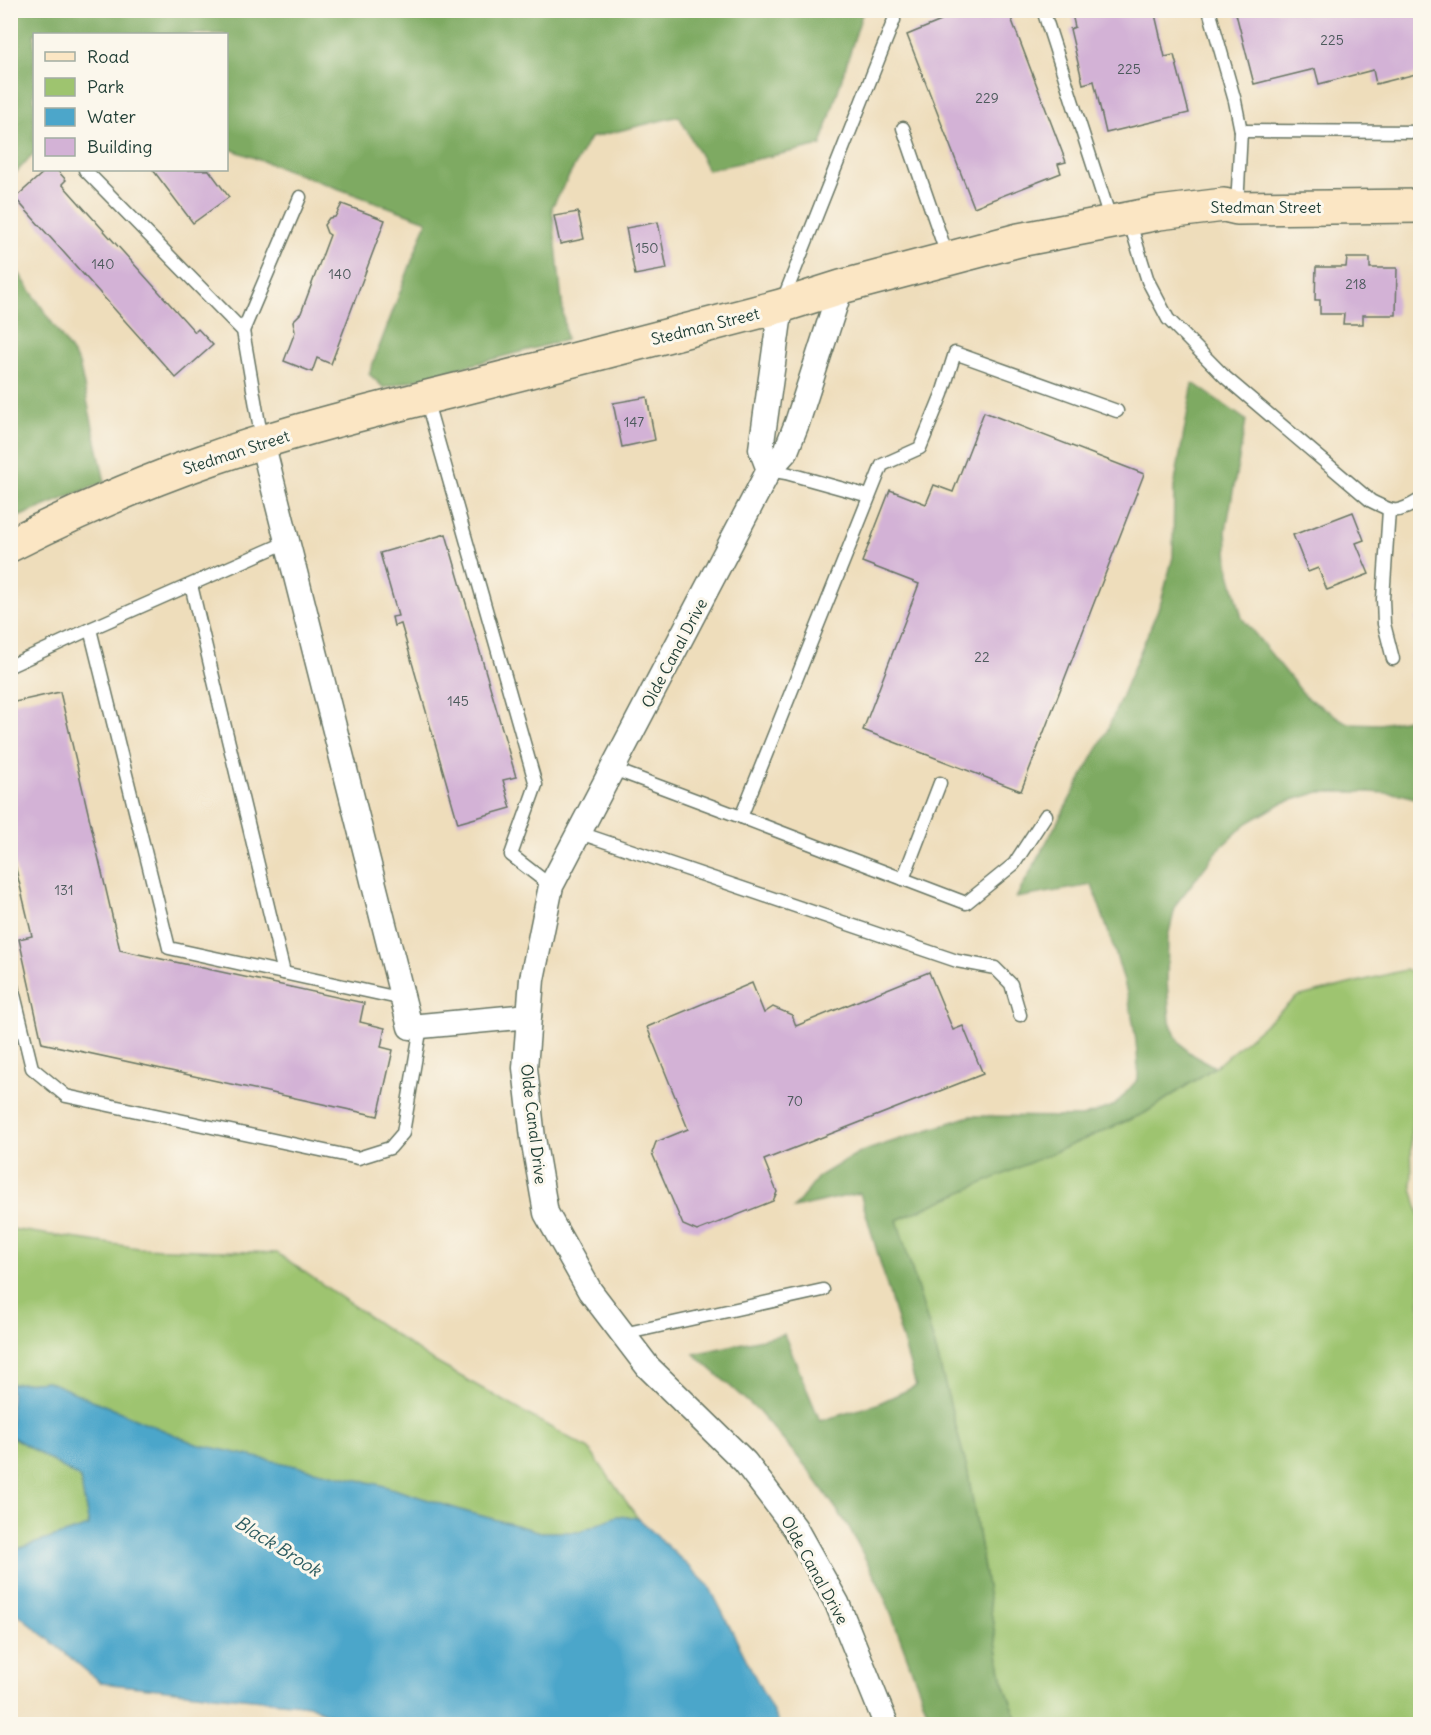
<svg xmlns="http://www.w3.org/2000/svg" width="1431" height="1735" font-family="Delius,sans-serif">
<rect width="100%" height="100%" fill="#fbf7ec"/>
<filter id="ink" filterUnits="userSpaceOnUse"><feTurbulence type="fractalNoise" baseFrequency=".0167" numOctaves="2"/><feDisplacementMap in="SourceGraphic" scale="12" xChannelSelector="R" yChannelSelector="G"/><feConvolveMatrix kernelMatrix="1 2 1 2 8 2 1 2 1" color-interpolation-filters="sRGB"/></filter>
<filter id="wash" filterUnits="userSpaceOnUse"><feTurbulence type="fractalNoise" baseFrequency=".008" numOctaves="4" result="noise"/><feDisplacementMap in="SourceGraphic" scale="24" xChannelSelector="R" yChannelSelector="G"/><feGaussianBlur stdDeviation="1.35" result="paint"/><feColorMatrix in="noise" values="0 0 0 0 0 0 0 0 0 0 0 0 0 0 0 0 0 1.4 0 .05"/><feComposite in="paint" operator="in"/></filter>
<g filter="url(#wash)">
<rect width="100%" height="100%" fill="#edb"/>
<g fill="#9ec46f" stroke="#5e8052" stroke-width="1.5">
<path d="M1405,970L1420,975V1057L1414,1088L1411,1135L1412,1188L1420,1217V1724H1019L1002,1678L968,1473L934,1343L897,1220L1145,1113L1215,1067L1297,997Z"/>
<path d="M11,1229L139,1248L277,1253L430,1359L589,1449L638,1518L617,1516L579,1532H541L467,1512L381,1485L196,1444L47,1381L11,1384Z"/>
<path d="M11,1436L80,1478L89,1526L11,1551Z"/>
</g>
<g fill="#7eaa62" stroke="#4e744b" stroke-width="1.5">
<path d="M11,10H863V11L821,145L708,170L679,116L590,138L552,207L566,340L384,388L369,374L427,221L227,148L226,34H34V153L11,178Z"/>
<path d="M10,257L14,266L79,363L105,482L18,517L10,495Z"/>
<path d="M1193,383L1246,420L1226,530L1228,565L1242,618L1306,697L1347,723L1380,724L1420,717V800L1401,794L1369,792H1320L1282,803L1247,823L1220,848L1176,904L1168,937L1167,981L1170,1021L1177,1039L1188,1052L1215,1067L1145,1113L897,1220L934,1343L968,1473L1002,1678L1019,1724H932L884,1595L849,1527L808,1469L758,1411L694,1354L784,1334L820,1421L877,1404L916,1386L860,1193L794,1208L818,1177L858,1153L970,1116L1082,1117L1115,1105L1138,1079C1139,1012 1114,948 1092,885L1016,898L1107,731L1161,602L1173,557L1174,487Z"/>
</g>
<path fill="#4ca6ca" stroke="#36727f" stroke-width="1.5" d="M47,1381L196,1444L381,1485L467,1512L541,1532H579L617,1516L638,1518L709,1586L779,1724H348L309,1705L101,1683L11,1608V1551L89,1526L80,1478L11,1436V1384Z"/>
<g id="blocks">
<g fill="#d3b2d6">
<path d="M1008,10L1066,162L1058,164L1061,173L974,207L907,35L941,21L937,11L939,10Z"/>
<path d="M1071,10H1154L1165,57L1174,55L1189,113L1106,133L1094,81L1083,84L1070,29L1075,27Z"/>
<path d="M1235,10H1420V73L1376,84L1373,70L1319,84L1315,69L1254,84Z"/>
<path d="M46,170H57L66,180L62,184L195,332L198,329L213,345L176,378L15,198Z"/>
<path d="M153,170H209L229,197L193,223Z"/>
<path d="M342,204L385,220L331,364L317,358L312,372L284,361L295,332L293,321L301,313L330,235L327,233L324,225L329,218L335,217Z"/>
<path d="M578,212L584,239L560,244L554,216Z"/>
<path d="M658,222L667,269L635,275L626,228Z"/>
<path d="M1347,258H1370V268H1397L1396,315H1363V324H1343L1344,314H1320V300H1315L1316,267H1346Z"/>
<path d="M647,397L655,440L622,447L613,403Z"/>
<path d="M984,412L1144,474L1021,791L863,730L919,584L862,562L890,490L926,504L934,485L953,492Z"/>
<path d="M1353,512L1364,540L1356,543L1369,574L1327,590L1318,568L1308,572L1293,535Z"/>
<path d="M446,534L516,777L503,780L511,808L458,823L401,624L394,626L392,617L398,616L380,553Z"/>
<path d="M1420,616V634L1415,618Z"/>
<path d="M60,692L120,950L364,1003L360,1022L385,1028L381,1047L393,1050L378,1116L42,1043L19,939L32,936L10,844V703Z"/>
<path d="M929,972L953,1030L963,1026L983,1074L764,1160L777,1192L773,1201L697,1231L683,1225L652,1153L656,1142L688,1129L647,1027L752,983L764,1013L773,1007L792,1015L796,1026Z"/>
</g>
</g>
</g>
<g filter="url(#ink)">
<use href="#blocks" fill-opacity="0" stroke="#677563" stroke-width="1.5"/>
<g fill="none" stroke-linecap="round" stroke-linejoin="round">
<g stroke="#677563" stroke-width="15">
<g id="service">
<path d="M1043,10L1111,221"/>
<path d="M1209,10L1235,101L1241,131L1237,207"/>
<path d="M903,128L948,258"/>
<path d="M1241,131L1420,132"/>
<path d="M85,170L243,331L262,441"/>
<path d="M1129,220L1148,281L1168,319L1225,377L1371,501C1395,513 1397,514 1420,500"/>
<path d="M783,300L894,20"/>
<path d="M243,331L300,197"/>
<path d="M426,399L536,785L511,855L551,886"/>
<path d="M769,470L786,473L869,496"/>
<path d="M1389,510L1383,599L1384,624L1393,659"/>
<path d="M287,542L90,629L169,948L403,999"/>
<path d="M191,585L284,973"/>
<path d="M10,666L90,629"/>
<path d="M613,769L741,817"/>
<path d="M1046,815L1014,864L966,903L741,817L882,465L920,448L942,394L955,353L1117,411"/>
<path d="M580,833L957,961L995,968L1011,984L1020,1015"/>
<path d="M903,879L940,783"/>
<path d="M10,978L32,1068L66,1096L358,1158L390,1148L403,1133L421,1026"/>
<path d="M623,1334L823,1290"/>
</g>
</g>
<g stroke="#677563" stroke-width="27">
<g id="minor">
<path d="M841,287L797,423L786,451L769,470L551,886L532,979L525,1068L533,1138L546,1213L590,1291L648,1367L745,1462L795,1528L837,1603L886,1724"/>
<path d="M262,442L410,1027L529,1016"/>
<path d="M769,470L761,449L781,306"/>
</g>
</g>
<g stroke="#677563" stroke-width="36">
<path id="secondary" d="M10,545C75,512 141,483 210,459C293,430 379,409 464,388C570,361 675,334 781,306L841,287L1019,240L1159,213L1224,205L1237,208L1420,206"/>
</g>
<use href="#service" stroke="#fff" stroke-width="12"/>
<use href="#minor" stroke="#fff" stroke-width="24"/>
<use href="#secondary" stroke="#fbe6c4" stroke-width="33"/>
</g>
</g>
<g text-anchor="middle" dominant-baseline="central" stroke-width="6" stroke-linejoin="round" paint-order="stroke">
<g font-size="14" fill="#4c5a5c">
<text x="1332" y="40">225</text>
<text x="1129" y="69">225</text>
<text x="987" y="98">229</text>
<text x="647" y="248">150</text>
<text x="103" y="264">140</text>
<text x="340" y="274">140</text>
<text x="1356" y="284">218</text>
<text x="634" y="422">147</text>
<text x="982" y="657">22</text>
<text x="458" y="701">145</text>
<text x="64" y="890">131</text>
<text x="795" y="1101">70</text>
</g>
<g font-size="16" fill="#1f3d34" stroke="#fbf7ec">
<text x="1266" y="207">Stedman Street</text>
<text transform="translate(705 326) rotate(-14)">Stedman Street</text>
<text transform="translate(236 452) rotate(-18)">Stedman Street</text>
<text transform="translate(674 653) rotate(-62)">Olde Canal Drive</text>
<text transform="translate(534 1124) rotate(83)">Olde Canal Drive</text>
<text transform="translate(815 1570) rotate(61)">Olde Canal Drive</text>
</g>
<g font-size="18" font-style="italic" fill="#2c5c61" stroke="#fbf7ec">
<text transform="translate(278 1546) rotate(32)">Black Brook</text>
</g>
</g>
<rect width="1431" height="1735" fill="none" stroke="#fbf7ec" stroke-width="36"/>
<rect x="33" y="33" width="195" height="138" fill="#fbf7ec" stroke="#a3ada2" stroke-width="1.5"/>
<rect x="45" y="52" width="30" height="9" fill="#fbe6c4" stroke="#a3ada2" stroke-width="1.5"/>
<text x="87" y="63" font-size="18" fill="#1f3d34">Road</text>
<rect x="45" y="78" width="30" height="18" fill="#9ec46f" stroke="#a3ada2" stroke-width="1.5"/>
<text x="87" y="93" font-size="18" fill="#1f3d34">Park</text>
<rect x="45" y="108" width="30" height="18" fill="#4ca6ca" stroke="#a3ada2" stroke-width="1.5"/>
<text x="87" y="123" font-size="18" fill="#1f3d34">Water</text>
<rect x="45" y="138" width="30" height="18" fill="#d3b2d6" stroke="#a3ada2" stroke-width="1.5"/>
<text x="87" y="153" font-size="18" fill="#1f3d34">Building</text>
</svg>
